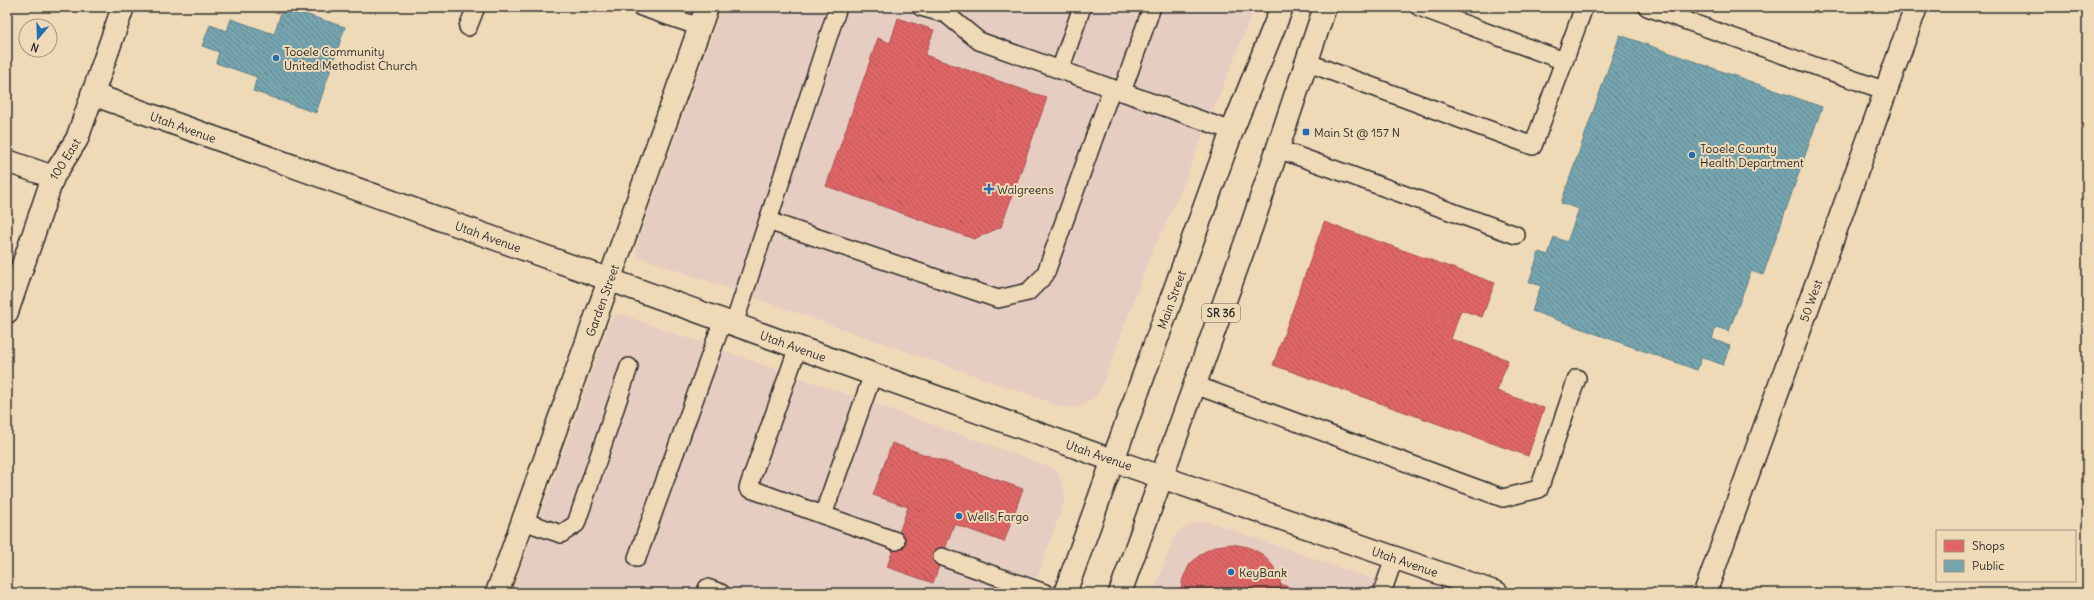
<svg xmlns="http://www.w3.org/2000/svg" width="2094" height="600" font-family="Delius,sans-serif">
<defs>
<pattern id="shops-back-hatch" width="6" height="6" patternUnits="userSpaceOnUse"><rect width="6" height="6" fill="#e06666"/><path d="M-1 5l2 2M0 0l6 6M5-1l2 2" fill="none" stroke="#b65454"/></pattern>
<pattern id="public-back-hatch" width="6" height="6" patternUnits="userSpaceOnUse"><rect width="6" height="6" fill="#76a5af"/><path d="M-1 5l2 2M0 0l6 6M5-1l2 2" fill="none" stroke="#61878f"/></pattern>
</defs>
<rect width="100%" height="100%" fill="#efdab8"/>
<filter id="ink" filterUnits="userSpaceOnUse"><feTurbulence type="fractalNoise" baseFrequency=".025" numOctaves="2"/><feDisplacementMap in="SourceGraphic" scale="8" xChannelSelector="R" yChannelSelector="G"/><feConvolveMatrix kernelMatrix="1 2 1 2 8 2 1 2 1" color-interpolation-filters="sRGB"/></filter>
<g filter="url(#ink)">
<g fill="#e6cdc2">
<path d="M722,7H1255L1177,200L1149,259L1103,385L1096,397L1076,408L1063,407L639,257L636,253L638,240Z"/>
<path d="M618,313L1046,465L1055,469L1063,483L1065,499L1032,593H512L608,327L612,319Z"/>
<path d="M1202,521L1213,523L1412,593H1153L1174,537L1181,529L1194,523Z"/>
</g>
<g fill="url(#shops-back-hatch)" stroke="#aa5454">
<path d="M898,18L934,30L925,55L1047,98L1001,227L974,239L826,186L878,38L890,43Z"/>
<path d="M1324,222L1495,283L1482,317L1461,310L1451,339L1508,360L1497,391L1544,408L1528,456L1273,365Z"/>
<path d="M892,443L1023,489L1004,542L954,524L933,583L887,567L908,507L873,495Z"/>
<path d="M1232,544L1248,547L1262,554L1273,566L1280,580L1281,593H1180L1183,578L1190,564L1202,553L1216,546Z"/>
<path d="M1280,584L1308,593H1281Z"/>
</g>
<g fill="url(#public-back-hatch)" stroke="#608087">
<path d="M283,7L345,27L316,113L253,91L257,77L216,63L219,52L202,46L210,25L227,31L231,19L274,34Z"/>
<path d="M1620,35L1822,107L1763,275L1751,271L1729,331L1716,327L1712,339L1730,346L1723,365L1702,357L1697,370L1532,311L1541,286L1529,282L1539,252L1548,255L1554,237L1567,242L1579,209L1561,203Z"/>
</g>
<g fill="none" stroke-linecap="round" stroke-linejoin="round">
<g stroke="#2b2b2b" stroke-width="20">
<g id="lane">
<path d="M641,7L700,27"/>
<path d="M921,7L946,14L979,41L1232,131"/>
<path d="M1419,7L1564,61"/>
<path d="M1647,7L1886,91"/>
<path d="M468,27L476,7"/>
<path d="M1306,62L1533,146L1584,7"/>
<path d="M1060,70L1082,7"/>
<path d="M1122,92L1152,7"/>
<path d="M1278,149L1516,235"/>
<path d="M768,221L998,299L1028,292L1045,275L1112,88"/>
<path d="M734,324L838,7"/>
<path d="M798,347L748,488L823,515L873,374"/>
<path d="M1195,385L1503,498L1539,489L1577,378"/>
<path d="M823,515L896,541"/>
<path d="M523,521L561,534L576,524L629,367"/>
<path d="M942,557L1045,593"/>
<path d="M637,558L723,320"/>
<path d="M706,593L707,588L721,593"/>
<path d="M1382,593L1394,558"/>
</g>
</g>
<g stroke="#2b2b2b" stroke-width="25">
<g id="street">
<path id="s1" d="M92,94L1112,460"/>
<path d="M7,161L53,177"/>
<path id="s2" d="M7,312L53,177L77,139L123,7"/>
<path id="s3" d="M497,593L707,7"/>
<path id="s4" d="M1705,593L1916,7"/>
</g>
</g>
<g stroke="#2b2b2b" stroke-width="25">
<g id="primary">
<path id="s5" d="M1112,460L1497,593"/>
</g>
</g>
<g stroke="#2b2b2b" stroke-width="25">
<g id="highway">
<path id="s6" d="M1065,593L1232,131L1282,7"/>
<path d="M1120,593L1252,225L1325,7"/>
</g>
</g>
<use href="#lane" stroke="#efdab8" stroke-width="17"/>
<use href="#street" stroke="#efdab8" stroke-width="22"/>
<use href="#primary" stroke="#efdab8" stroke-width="22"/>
<use href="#highway" stroke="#efdab8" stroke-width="22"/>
</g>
</g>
<g fill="#1f6fb2" stroke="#efdab8" stroke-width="1.5">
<circle cx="276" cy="58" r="4"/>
<rect x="1302" y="128" width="8" height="8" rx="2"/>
<circle cx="1692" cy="155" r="4"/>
<path d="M987 183h4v4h4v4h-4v4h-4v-4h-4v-4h4z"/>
<circle cx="959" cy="516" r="4"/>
<circle cx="1231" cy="572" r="4"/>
</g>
<g text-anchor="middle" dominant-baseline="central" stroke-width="4" stroke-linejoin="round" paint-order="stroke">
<rect fill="#efdab8" stroke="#666055" stroke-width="1" x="1202" y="304" width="38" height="18" rx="3"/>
<g font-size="11" font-weight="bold" fill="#2b2b2b">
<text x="1221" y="313">SR 36</text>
</g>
<g font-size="12" fill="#2b2b2b" stroke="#efdab8" text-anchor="start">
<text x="284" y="51">Tooele Community<tspan x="284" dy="14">United Methodist Church</tspan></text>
<text x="1314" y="132">Main St @ 157 N</text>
<text x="1700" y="148">Tooele County<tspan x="1700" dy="14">Health Department</tspan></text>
<text x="997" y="189">Walgreens</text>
<text x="967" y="516">Wells Fargo</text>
<text x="1239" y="572">KeyBank</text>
</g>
<g font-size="12" fill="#2b2b2b" stroke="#efdab8">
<text stroke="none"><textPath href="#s1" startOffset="97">Utah Avenue</textPath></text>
<text stroke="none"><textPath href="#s2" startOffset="164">100 East</textPath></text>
<text stroke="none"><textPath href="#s1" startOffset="421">Utah Avenue</textPath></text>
<text stroke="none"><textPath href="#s6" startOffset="312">Main Street</textPath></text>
<text stroke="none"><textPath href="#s3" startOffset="311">Garden Street</textPath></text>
<text stroke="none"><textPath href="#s4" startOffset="311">50 West</textPath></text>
<text stroke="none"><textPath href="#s1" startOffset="745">Utah Avenue</textPath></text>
<text transform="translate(1099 455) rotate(19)">Utah Avenue</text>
<text stroke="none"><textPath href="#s5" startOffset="310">Utah Avenue</textPath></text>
</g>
</g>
<rect width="2094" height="600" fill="none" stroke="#efdab8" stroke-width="24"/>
<rect x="12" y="12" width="2070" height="576" fill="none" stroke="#2b2b2b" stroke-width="1.5" filter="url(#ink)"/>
<rect x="1936" y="530" width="140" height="52" fill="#efdab8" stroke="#a19480"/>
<rect x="1944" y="540" width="20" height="12" fill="#e06666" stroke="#a19480"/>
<text x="1972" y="550" font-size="12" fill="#2b2b2b">Shops</text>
<rect x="1944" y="560" width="20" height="12" fill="#76a5af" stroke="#a19480"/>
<text x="1972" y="570" font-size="12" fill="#2b2b2b">Public</text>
<g transform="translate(38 38) rotate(199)"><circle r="19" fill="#efdab8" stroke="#a19480"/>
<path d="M0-3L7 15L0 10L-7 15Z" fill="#1f6fb2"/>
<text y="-6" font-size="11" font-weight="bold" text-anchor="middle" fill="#2b2b2b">N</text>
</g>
</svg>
